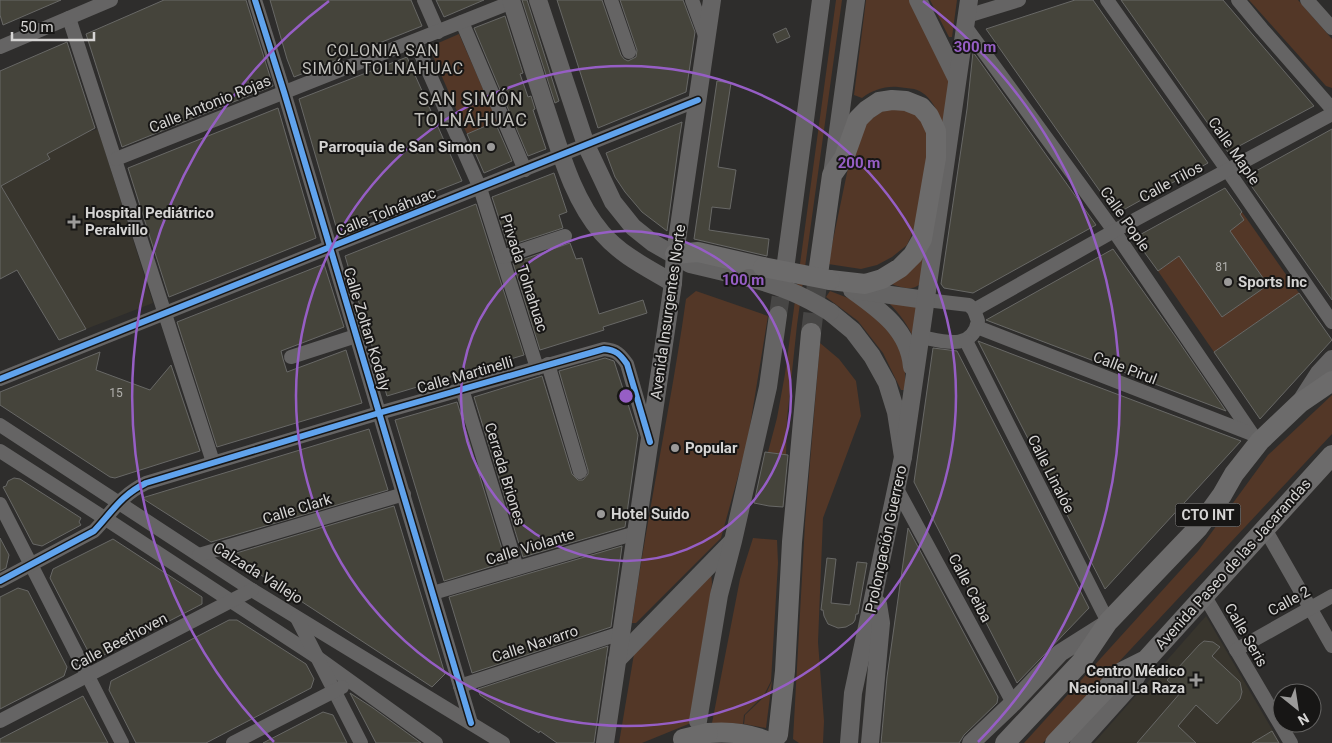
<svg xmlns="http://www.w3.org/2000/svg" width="1332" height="743" font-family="Roboto,sans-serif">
<rect width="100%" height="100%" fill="#2e2d2c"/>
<g fill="#38352d">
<path d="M98,129L153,303L86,329L1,186L50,160L47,154L91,130L92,131Z"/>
<path d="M1206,616L1280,743H1094Z"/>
</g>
<g fill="#533727">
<path d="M836,0H842L797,325L787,419L786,455L768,452L777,418L785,374Z"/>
<path d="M866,0H912L950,79L944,128C939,114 931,93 914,89C909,88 903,88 898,87C884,86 873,90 862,98L854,95Z"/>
<path d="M930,0H957L952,37H949Z"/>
<path d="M1249,0H1298L1332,39V88L1326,86Z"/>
<path d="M459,34L497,121L467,134L429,47Z"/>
<path d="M890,106L917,114L926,127L930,141L919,218L907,245L892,257L877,265L861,269L828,264L852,149L861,126Z"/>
<path d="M1242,212L1299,293L1214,352L1158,271Z"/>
<path d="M932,230C930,245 931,287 911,288C904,289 895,285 888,283Z"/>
<path d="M696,291L768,316L747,444L721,538L636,623H632C647,514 671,407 686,299Z"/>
<path d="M830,291L853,300L880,316L902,349L905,370V390H901L883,353L858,321L826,297Z"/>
<path d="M888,302L917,306L915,341C908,325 900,314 888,302Z"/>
<path d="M820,343L839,359L856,381L861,416L823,518L818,642L824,721L823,743H799L793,739L805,523Z"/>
<path d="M1332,395V434L1043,743H1024L1198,551L1268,455Z"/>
<path d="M753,538L777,540L778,563L771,681L764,695L744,715L743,724L712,723L740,579Z"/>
<path d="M711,573L712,583L695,717L691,723L642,743H619L634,654Z"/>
<path d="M772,681L766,728L744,724L745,715L765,696Z"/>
</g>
<g fill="#45443b" stroke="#686866">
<path d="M0,0H61L3,25L0,15Z"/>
<path d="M164,0H246L273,86L122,147L86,34Z"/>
<path d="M270,0H411L422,26L294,77L287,59Z"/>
<path d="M436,0H484L444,17Z"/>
<path d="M522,0H527L559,101L555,103Z"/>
<path d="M557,0H602L621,55L624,59L628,61L636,57L637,50L620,0H683L695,32L686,92L598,128Z"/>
<path d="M1075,0H1093L1208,163L1116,214L986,29Z"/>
<path d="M1121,0H1223L1314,106L1228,152Z"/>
<path d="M505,16L523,73L520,74L528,97L531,96L535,109L533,110L546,149L528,156L474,28Z"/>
<path d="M786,28L790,37L777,43L773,34Z"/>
<path d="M67,42L95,128L47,154L50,159L1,186L86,329L59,340L17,270L0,279V71Z"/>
<path d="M973,52L1096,225L973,293L944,288L941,284L967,109Z"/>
<path d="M407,57L462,181L337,230L299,99Z"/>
<path d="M717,81L731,83L718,167L736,170L730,209L712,207L709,230L769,239L767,256L694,239Z"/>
<path d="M278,108L316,238L169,297L128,168Z"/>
<path d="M495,122L512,161L484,173L467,134Z"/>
<path d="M682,122L680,134L667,231L642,212L625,192L615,177L606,153Z"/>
<path d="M1332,129V300L1245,177Z"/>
<path d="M554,173L567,212L559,215L563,228L508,246L492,197Z"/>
<path d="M1225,188L1242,212L1240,214L1244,220L1230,231L1268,285L1222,317L1179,256L1158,271L1134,238Z"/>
<path d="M476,204L524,355L387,396L345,256Z"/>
<path d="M570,243L576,259L582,258L599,314L643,300L647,313L603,327L604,330L540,350L513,263Z"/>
<path d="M1113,249L1175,336L1226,411L986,320Z"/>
<path d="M324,264L344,327L281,351L283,359L287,372L346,350L362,403L217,447L177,322Z"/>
<path d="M1299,293L1332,340L1260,419L1214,352Z"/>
<path d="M978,341L1077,379L1241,441L1105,589Z"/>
<path d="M933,348L957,351L1089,608L1017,683L914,482Z"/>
<path d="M100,352L96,370L150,390L171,365L200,451L115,478L110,477L0,405V392Z"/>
<path d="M605,358L614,361L638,435L625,527L523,557L474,397L542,376L572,474L578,480H583L588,474V470L559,371Z"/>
<path d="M457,402L506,562L444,581L395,420Z"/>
<path d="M369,429L388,490L211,542L142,498Z"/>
<path d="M765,452L788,455L783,507L769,506L754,503Z"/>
<path d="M14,478L20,479L81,518L79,522L81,525L42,546L33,544L3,487L6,486L8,481Z"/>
<path d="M394,506L445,674L432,687L232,556L233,554Z"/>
<path d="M908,528L998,697L997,703L964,735L959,743H881L887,677Z"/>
<path d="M0,538L9,555L6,568L0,571Z"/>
<path d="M113,539L202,597V604L100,657L90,655L50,578L53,569Z"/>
<path d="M622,546L611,627L472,673L449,597Z"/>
<path d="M827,558L836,559L831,603L850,605L857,562L867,563L858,614H856L855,620L853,623L846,627L838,628L828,624L824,616L823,610H821Z"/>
<path d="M18,588L28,591L67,667L64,676L0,709V597Z"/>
<path d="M229,620H237L306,664L314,679L311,688L206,743H136L109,690L111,681Z"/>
<path d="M1204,641L1213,642L1220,647L1212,656L1240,682L1242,692L1240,699L1217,724L1196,705L1178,726L1196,743H1137L1181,692L1167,680L1199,645Z"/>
<path d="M608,646L594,743H557L540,731L539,733L480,695L478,689Z"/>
<path d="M350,693L373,708L421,743H376Z"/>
<path d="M83,696L108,743H0V739Z"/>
<path d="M323,712L333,715L347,743H263Z"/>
<path d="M1272,731L1279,743H1252Z"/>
</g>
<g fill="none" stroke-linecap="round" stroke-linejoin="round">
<path stroke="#474645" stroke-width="18" stroke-dasharray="18 9" stroke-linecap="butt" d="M778,315L784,275"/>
<path stroke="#474645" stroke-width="20" stroke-dasharray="20 10" stroke-linecap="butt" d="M811,333L819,267"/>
<g stroke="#656464" stroke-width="14">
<path d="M255,0L284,92L471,723"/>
<path d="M424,0L438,32"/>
<path d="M611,0L629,52"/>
<path d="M692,0L706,38"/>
<path d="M1107,0L1228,171L1332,322"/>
<path d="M1238,0L1262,29L1332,109"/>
<path d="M1307,0L1332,28"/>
<path d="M967,16L1019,0"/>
<path d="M69,18L213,462"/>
<path d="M462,22L525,170"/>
<path d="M965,26L1114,231L1252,434"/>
<path d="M415,41L480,188L537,368"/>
<path d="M0,47L111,0"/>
<path d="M116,159L512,2"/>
<path d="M502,257L565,236"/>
<path d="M974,310L1114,231L1332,114"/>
<path d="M977,327L1252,434"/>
<path d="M921,337C942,341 972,352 978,321L974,310L969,305L926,300"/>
<path d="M966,341L1108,622"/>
<path d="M291,357L356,336"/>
<path d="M548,364L580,472"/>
<path d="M0,379L698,100"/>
<path d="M462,389L517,568"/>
<path d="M0,425L252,590L503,743"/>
<path d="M0,451L106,519L318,658L436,743"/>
<path d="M897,489L1013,703"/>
<path d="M0,504L122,743"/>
<path d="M1265,529L1332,646"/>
<path d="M199,555L404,494"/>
<path d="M0,581L94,531C113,511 120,496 146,483L379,413L604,349C616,350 620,354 627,364L649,440"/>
<path d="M433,593L636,533"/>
<path d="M1204,595L1291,743"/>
<path d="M297,618L361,743"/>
<path d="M1236,650L1332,596"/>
<path d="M460,686L621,633"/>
<path d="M0,721L252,590"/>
<path d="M233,743L342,687"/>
</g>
<g stroke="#656464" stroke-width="18">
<path d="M511,0C523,37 535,75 547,112C561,154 573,199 602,233C622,256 648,268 673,283"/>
<path d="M538,0L586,145L613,202L633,227L653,243L690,264L749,278"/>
<path d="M918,0L957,79"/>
<path d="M832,175L856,0"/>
<path d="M786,262L821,0"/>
<path d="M852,290C880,310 909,330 912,367"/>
<path d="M855,290L926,300"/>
<path d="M830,312L853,331L872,356L887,383L896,412L903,457L853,693L849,743"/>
<path d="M1301,401L1319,373L1332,359"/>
<path d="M903,457L969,0"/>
<path d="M617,660L731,543"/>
<path d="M698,721L719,595L733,541L768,387L778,315"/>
<path d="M605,743L673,283L675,254L712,0"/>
<path d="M870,743L881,623L878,604"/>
<path d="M971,743L1013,703L1060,653L1106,624"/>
<path d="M1079,743L1132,684L1146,660"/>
</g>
<g stroke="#6c6b6b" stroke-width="20">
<path d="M675,254L698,252L763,267"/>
<path d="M819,267L832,175L844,158L858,119L867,110L879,102L892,100L906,101L921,107L929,116L936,131V158L922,239L913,255L900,268L882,279L865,284L830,280"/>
<path d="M708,733C730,731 752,734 771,743"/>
<path d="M778,735L785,671L792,542L811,333"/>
<path d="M1005,743L1081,662L1108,622L1198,528L1222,495L1234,474L1260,441L1300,403L1332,381"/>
<path d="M1055,743L1122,672L1146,660L1332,455"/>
</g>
<path stroke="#656464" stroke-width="18" d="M749,278C781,286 802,295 830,312"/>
<g stroke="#6c6b6b" stroke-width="20">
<path d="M763,267L830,280"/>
<path d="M683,739L708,733"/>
</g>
<g stroke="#171615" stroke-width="9">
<g id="cycleway">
<path d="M255,0L284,92L471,723"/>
<path d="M0,379L698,100"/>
<path d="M0,581L94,531C113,511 120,496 146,483L379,413L604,349C616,350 620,354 627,364L650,442"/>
</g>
</g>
<use href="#cycleway" stroke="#60a3ed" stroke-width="6"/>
</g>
<g fill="none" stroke="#965ec5" stroke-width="2.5">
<circle cx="626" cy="396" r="165"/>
<circle cx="626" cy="396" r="330"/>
<path d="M274 742A494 494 0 0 1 329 1M923 1A494 494 0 0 1 978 742"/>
</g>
<g fill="#9b9a99" stroke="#171615" stroke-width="2">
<circle cx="491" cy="147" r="5"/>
<path d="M71.5 214.5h5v5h5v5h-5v5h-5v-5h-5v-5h5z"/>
<circle cx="1228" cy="282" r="5"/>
<circle cx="675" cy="448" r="5"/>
<circle cx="601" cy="514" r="5"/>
<path d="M1193.5 672.5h5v5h5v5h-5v5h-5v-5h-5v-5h5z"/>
</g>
<g text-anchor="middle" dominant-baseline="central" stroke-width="4" stroke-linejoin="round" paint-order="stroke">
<g font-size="12" fill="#b1b0ad">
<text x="1222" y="267">81</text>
<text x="116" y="393">15</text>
</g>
<rect fill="#171615" stroke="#9c9b9a" stroke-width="1" x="1175.5" y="503.5" width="65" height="23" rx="4"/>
<g font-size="14" font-weight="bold" fill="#d5d4d3">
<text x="1208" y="515">CTO INT</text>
</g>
<g font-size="15" fill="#d5d4d3" stroke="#171615">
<text transform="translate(210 104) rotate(-22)">Calle Antonio Rojas</text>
<text transform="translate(1234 151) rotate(55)">Calle Maple</text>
<text transform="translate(1171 182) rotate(-28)">Calle Tilos</text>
<text transform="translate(386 212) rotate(-22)">Calle Tolnáhuac</text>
<text transform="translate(1125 219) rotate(55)">Calle Pople</text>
<text transform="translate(524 273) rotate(72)">Privada Tolnahuac</text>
<text transform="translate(668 312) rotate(-82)">Avenida Insurgentes Norte</text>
<text transform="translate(367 329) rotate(73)">Calle Zoltan Kodaly</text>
<text transform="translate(1125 368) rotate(21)">Calle Pirul</text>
<text transform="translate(465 375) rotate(-16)">Calle Martinelli</text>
<text transform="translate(505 474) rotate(73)">Cerrada Briones</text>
<text transform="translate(1051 474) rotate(63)">Calle Linalóe</text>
<text transform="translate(297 509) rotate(-17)">Calle Clark</text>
<text transform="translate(886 539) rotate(-78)">Prolongación Guerrero</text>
<text transform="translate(530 547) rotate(-17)">Calle Violante</text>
<text transform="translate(1233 564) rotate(-48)">Avenida Paseo de las Jacarandas</text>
<text transform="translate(258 573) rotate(32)">Calzada Vallejo</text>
<text transform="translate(970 588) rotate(62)">Calle Ceiba</text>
<text transform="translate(1289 601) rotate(-29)">Calle 2</text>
<text transform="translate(1246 635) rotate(60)">Calle Seris</text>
<text transform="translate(119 642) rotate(-28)">Calle Beethoven</text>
<text transform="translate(535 644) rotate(-18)">Calle Navarro</text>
</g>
<g font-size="15" font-weight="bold" fill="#d5d4d3" stroke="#171615" text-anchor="start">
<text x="481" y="147" text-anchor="end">Parroquia de San Simon</text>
<text x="85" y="213">Hospital Pediátrico<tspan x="85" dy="17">Peralvillo</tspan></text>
<text x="1238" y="282">Sports Inc</text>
<text x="685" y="448">Popular</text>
<text x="611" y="514">Hotel Suido</text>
<text x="1185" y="671" text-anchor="end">Centro Médico<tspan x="1185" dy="17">Nacional La Raza</tspan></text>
</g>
<g font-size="16" letter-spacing="1" fill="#c0bfbb" stroke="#171615">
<text x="383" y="50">COLONIA SAN<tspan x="383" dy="18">SIMÓN TOLNAHUAC</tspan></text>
</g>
<g font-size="18" letter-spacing="1" fill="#c0bfbb" stroke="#171615">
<text x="471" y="98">SAN SIMÓN<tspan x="471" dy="21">TOLNÁHUAC</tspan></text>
</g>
</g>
<circle cx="626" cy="396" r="8" fill="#965ec5" stroke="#171615" stroke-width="2.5"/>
<g font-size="15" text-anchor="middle" font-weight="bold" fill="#965ec5" stroke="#171615" stroke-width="4" stroke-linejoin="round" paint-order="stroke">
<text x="975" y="52">300 m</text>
<text x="859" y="168">200 m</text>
<text x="743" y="285">100 m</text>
</g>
<g transform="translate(1297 708) rotate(150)"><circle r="24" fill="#171615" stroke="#636261"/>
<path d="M0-4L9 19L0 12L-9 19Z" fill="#9b9a99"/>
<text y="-8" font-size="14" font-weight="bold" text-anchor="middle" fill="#d5d4d3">N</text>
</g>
<path d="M12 32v8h82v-8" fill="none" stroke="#d5d4d3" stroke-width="2.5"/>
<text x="20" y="32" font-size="15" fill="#d5d4d3" stroke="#171615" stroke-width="4" paint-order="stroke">50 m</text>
</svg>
